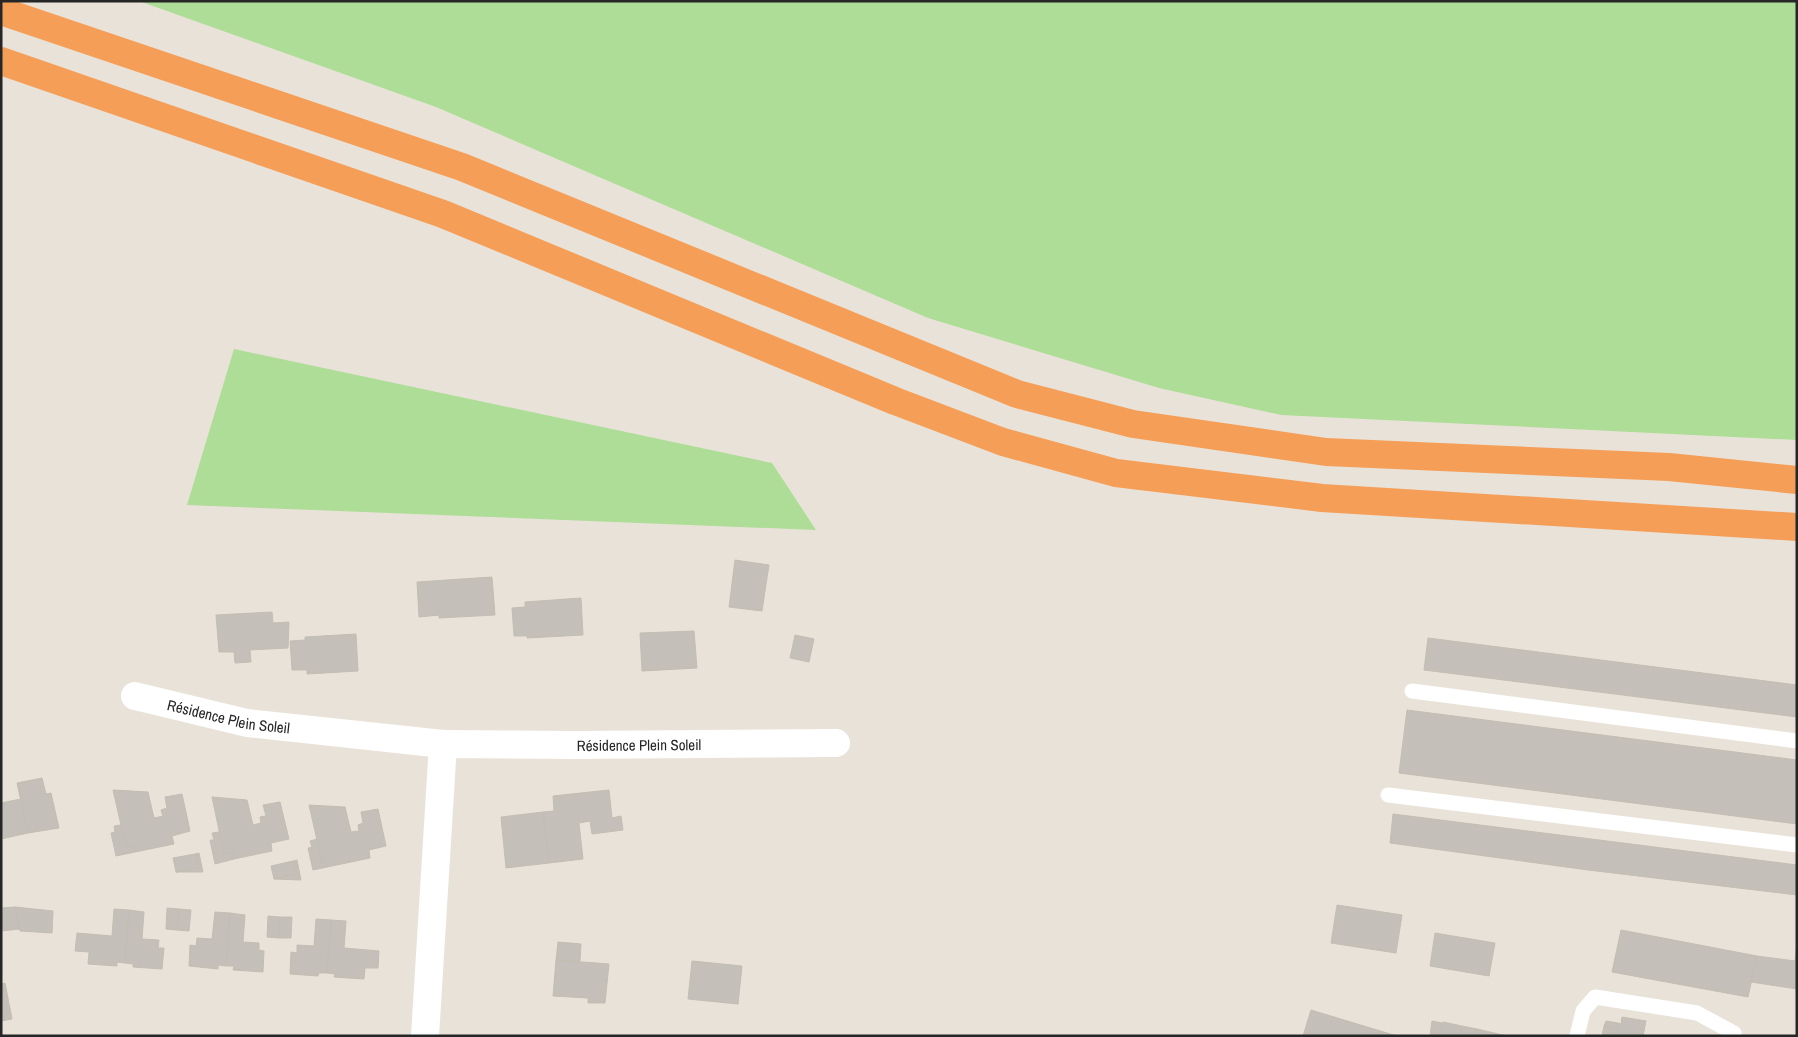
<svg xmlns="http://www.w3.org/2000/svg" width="1798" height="1037" font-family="'Archivo Narrow',sans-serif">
<rect width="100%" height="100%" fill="#e9e2d8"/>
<g fill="#addd96">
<path d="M139,1H1797V440L1281,415L1159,388L928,318L436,107Z"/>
<path d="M234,349L772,463L816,530L187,505Z"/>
</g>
<g fill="#c4bfb8" stroke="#c3beb2">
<path d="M735,560L769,565L762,611L729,607Z"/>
<path d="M492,577L495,615L439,618V615L419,617L417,582Z"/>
<path d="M581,598L583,635L527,638V636H514L512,608L525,607V602Z"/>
<path d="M272,612L273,623L289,622L288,648L250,650L251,662L235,663L234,652H219L216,615Z"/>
<path d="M694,631L697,668L642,671L640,633Z"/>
<path d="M356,634L358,671L307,674V670H292L290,641L305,640V637Z"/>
<path d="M795,635L814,639L809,662L790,658Z"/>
<path d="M1428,638L1797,685V717L1424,670Z"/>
<path d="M1407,710L1797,760V824L1399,773Z"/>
<path d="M42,778L46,794L51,793L59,828L28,833L17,783Z"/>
<path d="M113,790L148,792L154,818L163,816L161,810L167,808L165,797L182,794L190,831L172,836L174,844L135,852L134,845L126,847Z"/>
<path d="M609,790L612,818L621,816L623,830L592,834L590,821L579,823L583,859L549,863L543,812L554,811L553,796Z"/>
<path d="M212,797L247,800L253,825L261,823L260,817L266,816L263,805L280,802L289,839L271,843L272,851L234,859L233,852L224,854Z"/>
<path d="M21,799L28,833L1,839V803Z"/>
<path d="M309,805L345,807L351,832L359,831L358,825L363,823L361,812L378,809L386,846L369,850L370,858L332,866L331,860L322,862Z"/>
<path d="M543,812L549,863L506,868L501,817Z"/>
<path d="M1393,814L1797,865V895L1588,870L1390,843Z"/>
<path d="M121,825L126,847L134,845L135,852L116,856L111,833L115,832L114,826Z"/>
<path d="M219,832L224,854L233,852L234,859L215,864L210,840H214L212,833Z"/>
<path d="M317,839L322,862L331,860L332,866L313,870L308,848L312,847L310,841Z"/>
<path d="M199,853L203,872H176L198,867L195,854Z"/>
<path d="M195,854L198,867L176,872L173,858Z"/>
<path d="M297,860L301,880L274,879L296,874L293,861Z"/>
<path d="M293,861L296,874L274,879L271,866Z"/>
<path d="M1337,905L1402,915L1396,953L1331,943Z"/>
<path d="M15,907L20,929L1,931V908Z"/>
<path d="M15,907L53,911L52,933L20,931Z"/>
<path d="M167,908L179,909L177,930L166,929Z"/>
<path d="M114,909L129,910L125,963L117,962V966L88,964L89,952L75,951L77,933L112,936Z"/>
<path d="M179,909L191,910L189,931L177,930Z"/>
<path d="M129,910L144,912L142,939L159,940L158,948H164L162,969L133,967V964L125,963Z"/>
<path d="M215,912L230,913L226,966L218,965V969L189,966L190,945L196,946L197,938L212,939Z"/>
<path d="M230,913L245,915L243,942L259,943V950L264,951L263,972L233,970L234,966H226Z"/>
<path d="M268,916L280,917L279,938L267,937Z"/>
<path d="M280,917H292L291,938H279Z"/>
<path d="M316,919L331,920L327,973H319L318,976L290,974L291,952L297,953V945L314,946Z"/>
<path d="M331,920L346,921L344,948L379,951L378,968H365L364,979L334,977L335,974L327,973Z"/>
<path d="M1621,930L1757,956L1748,997L1612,972Z"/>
<path d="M1435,933L1495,943L1489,976L1430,966Z"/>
<path d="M558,942L581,944L580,961L556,960Z"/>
<path d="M1797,943V989L1751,982L1757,956L1795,961Z"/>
<path d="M556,960L609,964L605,1003H588V998L553,996Z"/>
<path d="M692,961L742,966L738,1004L688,999Z"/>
<path d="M5,983L12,1019L1,1021V984Z"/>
<path d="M1311,1010L1397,1036H1303Z"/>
<path d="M1622,1017L1646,1021L1643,1036H1602L1604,1026L1617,1029L1618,1023L1621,1024Z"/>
<path d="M1432,1021L1442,1023L1440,1036H1430Z"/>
<path d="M1606,1021L1618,1023L1617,1029L1604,1026Z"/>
<path d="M1443,1022L1462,1026L1460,1036H1440Z"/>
<path d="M1462,1026L1477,1029L1476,1036H1460Z"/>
<path d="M1477,1029L1507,1036H1476Z"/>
</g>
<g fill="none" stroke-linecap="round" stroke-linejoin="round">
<g stroke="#fff" stroke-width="15">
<path d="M1412,691L1797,741"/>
<path d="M1388,795L1797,845"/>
<path d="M1577,1036L1583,1011L1595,997L1697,1013L1734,1033V1036"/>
</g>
<g stroke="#fff" stroke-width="28">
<path id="s1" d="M135,696L247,723L443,744L425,1036"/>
<path id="s2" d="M443,744L576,745L836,743"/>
</g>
<g stroke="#f59e57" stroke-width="28">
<path d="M1,11L462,167L1017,394L1133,424L1326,452L1669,467L1797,480"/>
<path d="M1,61L443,214L895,401L1003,442L1116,473L1322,498L1797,527"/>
</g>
</g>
<g text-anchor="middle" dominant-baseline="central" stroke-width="4" stroke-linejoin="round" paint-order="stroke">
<g font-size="15" fill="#262626" stroke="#fff">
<text stroke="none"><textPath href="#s1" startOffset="96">Résidence Plein Soleil</textPath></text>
<text stroke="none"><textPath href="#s2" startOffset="196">Résidence Plein Soleil</textPath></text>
</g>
</g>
<rect width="1798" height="1037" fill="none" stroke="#262626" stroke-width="5"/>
</svg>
